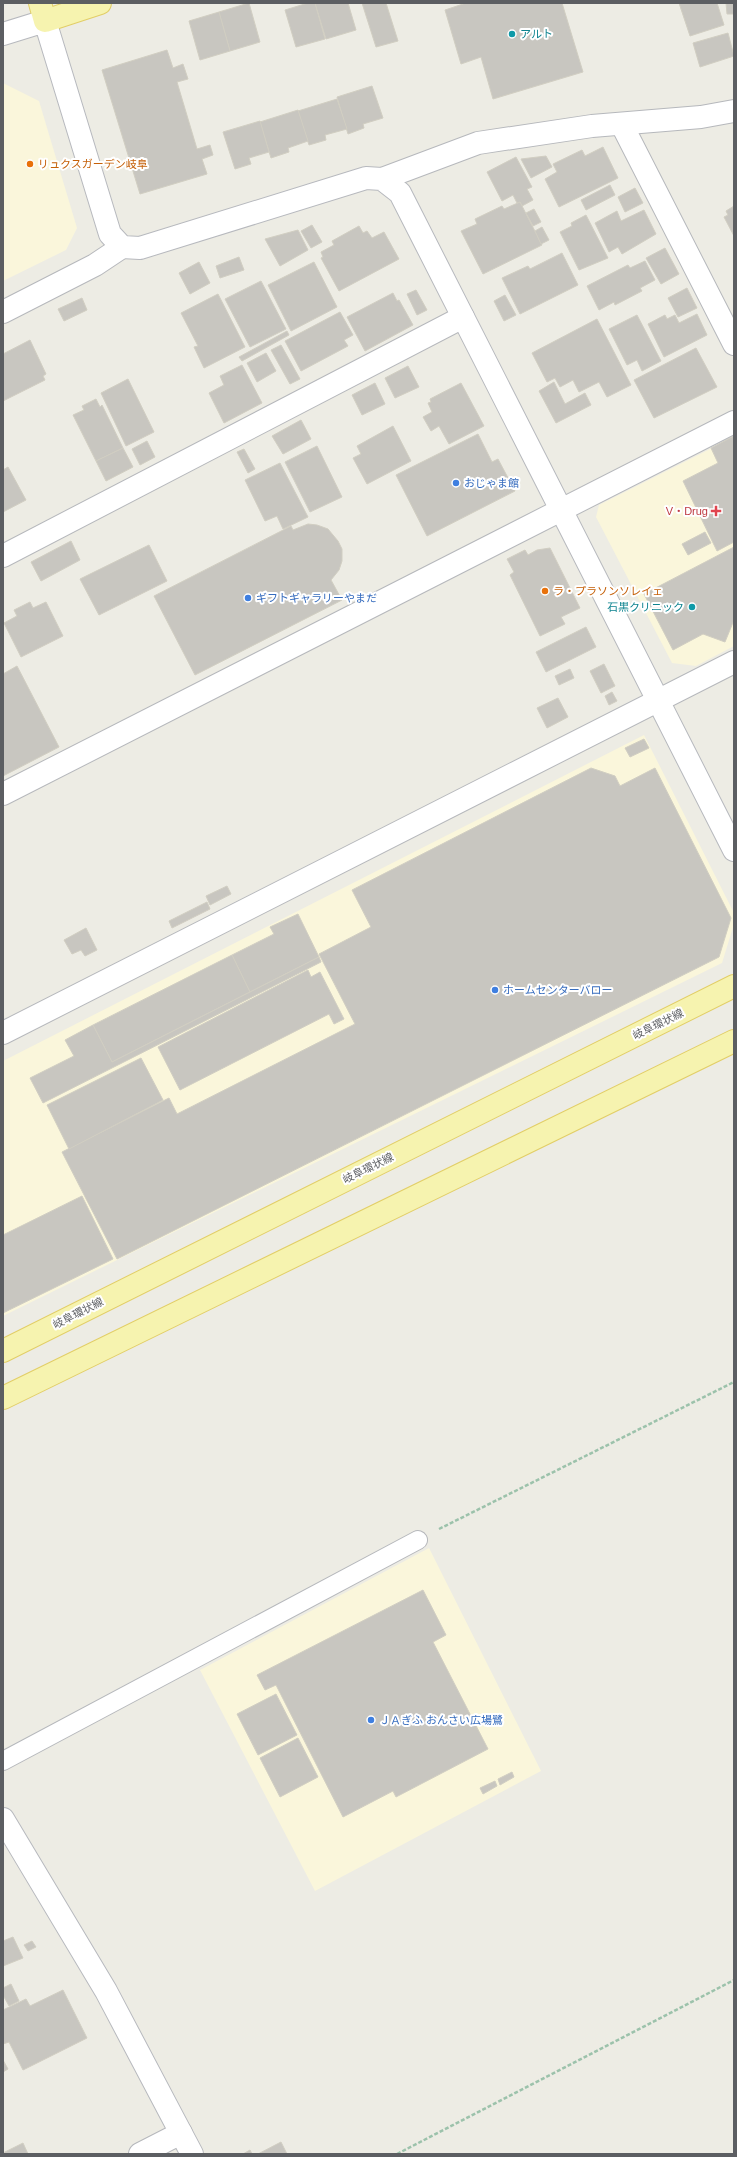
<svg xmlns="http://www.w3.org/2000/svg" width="737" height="2157" font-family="Helvetica,'Noto Sans JP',sans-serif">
<rect width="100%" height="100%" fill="#edece4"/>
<g fill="#faf6db">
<path d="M3,83L39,101L77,228L66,250L3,281Z"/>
<path d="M734,437V646L696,666L672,663L596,517L599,505Z"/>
<path d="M644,735L734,913V924L722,963L3,1316V1061Z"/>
<path d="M429,1548L541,1771L315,1891L200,1670Z"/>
</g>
<g fill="#c8c6c0" stroke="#d1cec2">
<path d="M249,3L260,42L230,51L219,12Z"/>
<path d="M308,3H315L325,39L296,47L285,10Z"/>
<path d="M315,3H348L356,30L326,39Z"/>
<path d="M362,3H386L398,41L376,47Z"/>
<path d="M562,3L583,72L493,99L481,57L461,64L445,10L466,3Z"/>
<path d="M679,3H717L724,25L690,36Z"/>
<path d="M726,3H734V14H727Z"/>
<path d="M219,12L230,51L200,60L189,21Z"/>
<path d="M728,33L734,56L700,67L693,43Z"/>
<path d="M167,50L173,68L183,64L188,79L177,82L197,149L210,145L213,155L202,159L207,174L140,194L102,70Z"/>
<path d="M372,86L383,118L363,124L364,128L348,134L337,97Z"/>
<path d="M337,99L347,129L325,135L326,140L309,145L298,111Z"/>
<path d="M298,110L308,141L288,148L289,152L271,158L260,122Z"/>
<path d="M260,121L269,152L249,158L251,164L235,169L223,132Z"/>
<path d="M603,147L618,178L559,207L545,179L557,172L553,164L582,150L585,156Z"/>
<path d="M546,156L552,167L531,178L521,159Z"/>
<path d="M516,157L532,187L527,189L533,200L522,206L520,202L517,203L513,195L502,201L487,172Z"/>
<path d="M610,185L615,195L586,210L581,200Z"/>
<path d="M635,188L643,203L625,212L618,197Z"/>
<path d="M520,202L542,245L483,274L461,231L477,224L475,219L502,206L504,209Z"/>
<path d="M734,206V236L724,217L728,215L726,211Z"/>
<path d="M534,209L541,222L533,226L526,213Z"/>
<path d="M644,210L656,234L622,254L618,247L609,252L595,223L617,211L621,221Z"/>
<path d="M586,215L608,258L579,270L560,232L572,226L571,223Z"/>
<path d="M312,225L322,242L311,248L301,231Z"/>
<path d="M359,226L363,233L367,231L372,238L384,232L399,259L339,291L321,258L323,257L321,252L334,245L332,241Z"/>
<path d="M542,227L549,240L541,244L535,231Z"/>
<path d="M298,230L308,250L280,266L265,239Z"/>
<path d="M665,248L679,274L661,284L646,258Z"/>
<path d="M562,253L578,285L520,314L502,278L528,266L530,269Z"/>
<path d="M239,257L244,270L220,278L216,266Z"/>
<path d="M645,261L655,280L640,288L642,291L615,305L614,302L599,310L587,286L628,265L630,268Z"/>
<path d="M199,262L210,283L190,294L179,273Z"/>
<path d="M314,262L337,307L291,331L268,285Z"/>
<path d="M261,281L286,329L250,347L225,299Z"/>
<path d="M687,288L697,308L678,317L668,298Z"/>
<path d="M416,290L427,310L417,315L407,294Z"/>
<path d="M393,293L397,301L399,300L413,325L365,351L347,317Z"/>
<path d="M218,294L245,347L204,368L194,347L198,346L181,313Z"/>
<path d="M505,295L516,315L504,321L494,301Z"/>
<path d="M82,298L87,310L64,321L58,309Z"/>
<path d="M340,312L353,335L344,340L348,346L301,371L285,341Z"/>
<path d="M697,314L707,335L664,357L648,324L665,315L667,319L675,315L679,323Z"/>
<path d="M637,315L661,361L642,371L637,360L627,365L609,329Z"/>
<path d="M597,319L631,385L607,397L599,382L579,392L573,380L560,387L555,378L547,382L532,353Z"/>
<path d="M287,331L289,335L242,361L239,357Z"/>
<path d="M30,340L46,374L43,376L45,380L3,401V354Z"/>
<path d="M281,345L300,379L290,384L271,350Z"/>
<path d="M696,348L717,387L654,418L634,380Z"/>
<path d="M266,353L276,371L257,382L247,363Z"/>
<path d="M242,365L262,403L224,423L209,393L224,385L220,376Z"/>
<path d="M408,366L419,387L395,398L385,378Z"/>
<path d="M128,379L154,432L126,446L101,393Z"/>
<path d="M554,382L565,404L585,393L591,405L556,423L539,391Z"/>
<path d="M375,383L385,404L362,415L352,395Z"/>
<path d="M461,383L484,426L449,444L439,426L431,431L423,417L432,412L428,403L431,402L430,399Z"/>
<path d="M96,399L100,407L102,405L123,448L96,461L73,415L84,410L82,406Z"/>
<path d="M301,420L311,439L283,454L272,436Z"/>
<path d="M393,426L411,461L367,484L353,458L361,454L357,446Z"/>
<path d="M478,434L492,462L498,459L515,491L427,536L396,475Z"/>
<path d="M734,436V542L717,551L683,481L718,463L711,448Z"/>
<path d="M147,441L155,457L140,465L132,449Z"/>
<path d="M317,446L342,497L310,512L285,462Z"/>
<path d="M123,448L133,467L106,481L96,461Z"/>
<path d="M244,449L255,469L248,473L237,452Z"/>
<path d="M280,463L308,517L283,529L277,516L265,521L245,480Z"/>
<path d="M8,467L26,500L3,512V470Z"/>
<path d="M308,524L317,525L328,529L338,541L342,549V561L339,570L331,580L342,600L195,675L154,596L291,526L293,530Z"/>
<path d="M705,532L711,543L688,555L682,544Z"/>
<path d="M71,541L80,560L41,581L31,562Z"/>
<path d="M149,545L167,581L99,615L80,579Z"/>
<path d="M734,547V620L725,642L703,634L673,650L644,594Z"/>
<path d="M550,548L580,608L561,617L565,624L540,636L510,575L514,572L507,559L525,550L528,555L537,550Z"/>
<path d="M30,602L33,608L46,602L63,636L21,657L4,623L17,616L14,610Z"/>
<path d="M586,627L596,647L546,672L536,652Z"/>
<path d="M604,664L615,686L601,693L590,671Z"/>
<path d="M17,666L59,747L3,776V674Z"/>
<path d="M570,669L574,678L559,685L555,676Z"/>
<path d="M612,692L617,701L609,705L605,696Z"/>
<path d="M558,698L568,717L547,728L537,708Z"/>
<path d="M644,739L649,748L630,757L625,748Z"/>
<path d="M591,768L615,776L620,786L655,768L731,918L719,957L117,1259L62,1152L169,1098L177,1114L355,1024L319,954L371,927L352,890Z"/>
<path d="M227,886L231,894L210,905L206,896Z"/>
<path d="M207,902L210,909L172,928L169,921Z"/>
<path d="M298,914L319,957L250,992L232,955L274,934L270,927Z"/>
<path d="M86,928L97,950L85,956L81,950L72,954L64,940Z"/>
<path d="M232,955L250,992L112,1062L93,1025Z"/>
<path d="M319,957L321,962L43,1103L30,1078L74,1056L65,1040L93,1025L112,1062Z"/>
<path d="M308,970L311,977L320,972L344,1019L334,1024L329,1014L180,1090L158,1047Z"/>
<path d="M141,1058L163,1100L69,1149L47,1105Z"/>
<path d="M82,1196L113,1259L3,1313V1235Z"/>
<path d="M423,1590L446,1635L433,1642L488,1749L396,1797L393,1791L343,1817L276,1685L265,1690L257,1675Z"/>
<path d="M276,1694L297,1735L258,1755L237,1714Z"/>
<path d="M298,1738L318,1777L280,1797L260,1758Z"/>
<path d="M512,1772L514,1777L500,1785L498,1779Z"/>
<path d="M495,1781L497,1786L483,1794L480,1788Z"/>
<path d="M13,1937L23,1958L3,1966V1941Z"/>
<path d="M32,1941L36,1947L28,1951L24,1945Z"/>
<path d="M11,1984L19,2001L9,2006L3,1995V1988Z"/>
<path d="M63,1990L87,2038L23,2070L9,2042L3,2044V2010L26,1999L30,2006Z"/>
<path d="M3,2060L8,2069L3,2072Z"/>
<path d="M281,2142L287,2154H258Z"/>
<path d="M23,2143L28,2154H3V2153Z"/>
<path d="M250,2150L252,2154H243Z"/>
</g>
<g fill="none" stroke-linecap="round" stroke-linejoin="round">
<g stroke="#b6b8bc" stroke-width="20">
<path id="lane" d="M3,1761L418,1540"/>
</g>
<g stroke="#b6b8bc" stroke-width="24">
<g id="street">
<path d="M622,125L734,344"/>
<path d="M382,179L478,143L592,126L701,117L734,111"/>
<path d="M3,312L95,265L122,247"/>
<path d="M3,556L463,317"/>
<path d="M3,794L734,422"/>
<path d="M3,1033L734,662"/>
<path d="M140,2154L181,2133"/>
</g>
</g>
<g stroke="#b7b9be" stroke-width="24">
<g id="secondary">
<path d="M3,34L45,21L110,234L122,247L140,248L366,178L382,179L400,193L734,850"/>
<path d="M3,1819L106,1991L192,2154"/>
</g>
</g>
<g stroke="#e2ce67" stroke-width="24">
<g id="primary">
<path d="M40,3L45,21L100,3"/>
<path d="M3,1351L734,986"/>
<path d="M3,1398L734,1041"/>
</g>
</g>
<g stroke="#9cc2ab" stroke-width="2.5" stroke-dasharray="4 2" stroke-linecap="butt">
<path d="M439,1529L734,1382"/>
<path d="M397,2154L734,1980"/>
</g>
<use href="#lane" stroke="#fff" stroke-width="18"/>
<use href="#street" stroke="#fff" stroke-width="22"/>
<use href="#secondary" stroke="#fff" stroke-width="22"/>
<use href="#primary" stroke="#f6f3af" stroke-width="22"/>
</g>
<g fill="#0f9aa8" stroke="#fff" stroke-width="1.5">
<circle cx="512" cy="34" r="4"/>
<circle cx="692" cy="607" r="4"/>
</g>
<g fill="#e8710a" stroke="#fff" stroke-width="1.5">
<circle cx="30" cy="164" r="4"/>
<circle cx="545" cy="591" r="4"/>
</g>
<g fill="#3f7fe0" stroke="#fff" stroke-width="1.5">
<circle cx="456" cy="483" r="4"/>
<circle cx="248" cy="598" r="4"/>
<circle cx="495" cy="990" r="4"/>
<circle cx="371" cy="1720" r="4"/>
</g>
<path fill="#e0444e" stroke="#fff" stroke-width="1.5" d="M714 505h4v4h4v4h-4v4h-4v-4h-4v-4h4z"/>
<g text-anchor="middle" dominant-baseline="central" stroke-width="4" stroke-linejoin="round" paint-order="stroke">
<g font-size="11" fill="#0d838f" stroke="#fff" text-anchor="start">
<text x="520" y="34">アルト</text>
<text x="684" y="607" text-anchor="end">石黒クリニック</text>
</g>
<g font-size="11" fill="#c56008" stroke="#fff" text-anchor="start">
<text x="38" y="164">リュクスガーデン岐阜</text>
<text x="553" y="591">ラ・プラソンソレイェ</text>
</g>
<g font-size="11" fill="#366cbe" stroke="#fff" text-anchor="start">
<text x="464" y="483">おじゃま館</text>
<text x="256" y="598">ギフトギャラリーやまだ</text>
<text x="503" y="990">ホームセンターバロー</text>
<text x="379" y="1720">ＪＡぎふ おんさい広場鷺</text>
</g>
<g font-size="11" fill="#be3a42" stroke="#fff" text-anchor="end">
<text x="708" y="511">V・Drug</text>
</g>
<g font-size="11" fill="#5c5e62" stroke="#fff">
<text transform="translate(658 1024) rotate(-26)">岐阜環状線</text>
<text transform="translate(368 1168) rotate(-26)">岐阜環状線</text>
<text transform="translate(78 1313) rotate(-27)">岐阜環状線</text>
</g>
</g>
<rect width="737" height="2157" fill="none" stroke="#5c5e62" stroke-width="8"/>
</svg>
